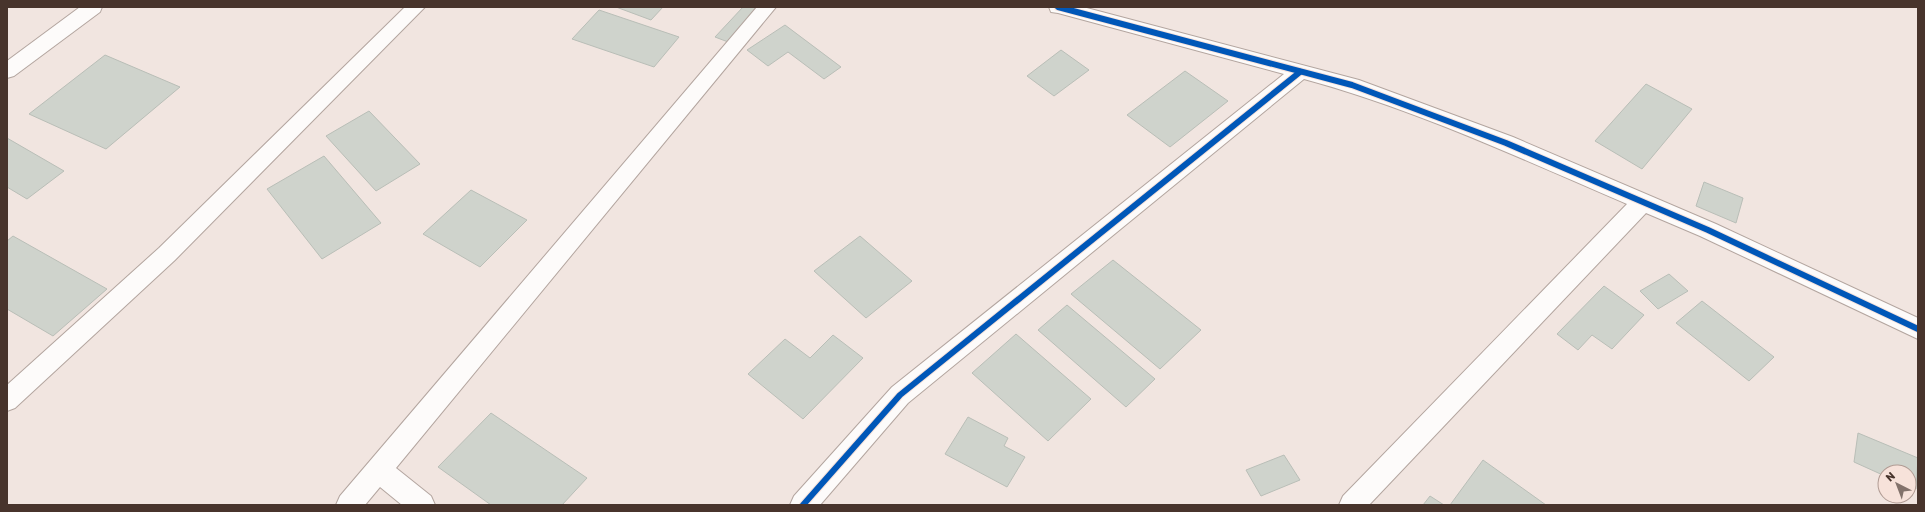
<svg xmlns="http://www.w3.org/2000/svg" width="1925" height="512" font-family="Rubik,sans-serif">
<rect width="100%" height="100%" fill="#f1e5e0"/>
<g fill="#cfd3cc" stroke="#b9beb7">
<path d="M616,7H663L651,20Z"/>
<path d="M743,7H772L736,45L715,37Z"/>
<path d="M599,10L679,37L654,67L572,39Z"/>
<path d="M785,25L841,67L824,79L788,52L768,66L747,50Z"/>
<path d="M1061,50L1089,70L1054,96L1027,76Z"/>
<path d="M105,55L180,87L106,149L29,114Z"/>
<path d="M1185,71L1228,101L1170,147L1127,115Z"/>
<path d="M1646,84L1692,109L1642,169L1595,141Z"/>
<path d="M369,111L420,164L376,191L326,136Z"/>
<path d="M7,138L64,171L27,199L7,187Z"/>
<path d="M324,156L381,223L322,259L267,189Z"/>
<path d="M1704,182L1743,198L1736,223L1696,206Z"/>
<path d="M471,190L527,220L480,267L423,234Z"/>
<path d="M13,236L107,289L53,336L7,309V241Z"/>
<path d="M860,236L912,281L866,318L814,271Z"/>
<path d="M1113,260L1201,330L1160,369L1071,294Z"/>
<path d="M1669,274L1688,291L1658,309L1640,291Z"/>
<path d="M1604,286L1644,315L1612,349L1592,335L1578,350L1557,334Z"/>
<path d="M1702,301L1774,357L1749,381L1676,323Z"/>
<path d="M1067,305L1155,379L1126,407L1038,330Z"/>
<path d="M1016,334L1091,399L1048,441L972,373Z"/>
<path d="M833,335L863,358L803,419L748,374L785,339L810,358Z"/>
<path d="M491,413L587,478L562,505H491L438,467Z"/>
<path d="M968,417L1008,438L1004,446L1025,457L1007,487L945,454Z"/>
<path d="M1858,433L1918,458L1916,489L1909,486V472H1885V476L1854,462Z"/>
<path d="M1284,455L1300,480L1261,496L1246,470Z"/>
<path d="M1483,460L1546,505H1450Z"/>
<path d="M1430,496L1444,505H1423Z"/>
</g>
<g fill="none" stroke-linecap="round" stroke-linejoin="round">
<g stroke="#b3a59f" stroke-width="2">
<g id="minor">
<path d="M80,7H102L100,12L14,76L7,78V61Z"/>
<path d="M405,7H425L175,260L15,408L7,411V385L159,248Z"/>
<path d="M757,7H776L396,468L431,496L435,505H402L380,487L365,505H336L340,496Z"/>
<path d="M1049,7H1083L1359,80L1513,137L1716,224L1918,318V339L1700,236L1646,213L1369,505H1339L1343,496L1627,204C1522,159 1415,109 1304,79L908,403L820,505H790L794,496L892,387L1284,74L1058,13L1051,12Z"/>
</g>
</g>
<use href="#minor" fill="#fdfbfa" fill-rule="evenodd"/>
<g stroke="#f7e2da" stroke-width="8">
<g id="cycleway">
<path d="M1058,7L1352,85L1506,143L1708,230L1918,329"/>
<path d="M803,505L900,395L1300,72"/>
</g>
</g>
<use href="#cycleway" stroke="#0057b8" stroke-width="6"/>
</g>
<rect width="1925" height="512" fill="none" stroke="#48342c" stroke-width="16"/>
<g transform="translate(1897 484) rotate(318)"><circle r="19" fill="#f7e2da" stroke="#b19c94"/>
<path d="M0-3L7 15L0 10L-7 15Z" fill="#83726b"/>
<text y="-6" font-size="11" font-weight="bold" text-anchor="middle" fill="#48342c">N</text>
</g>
</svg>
